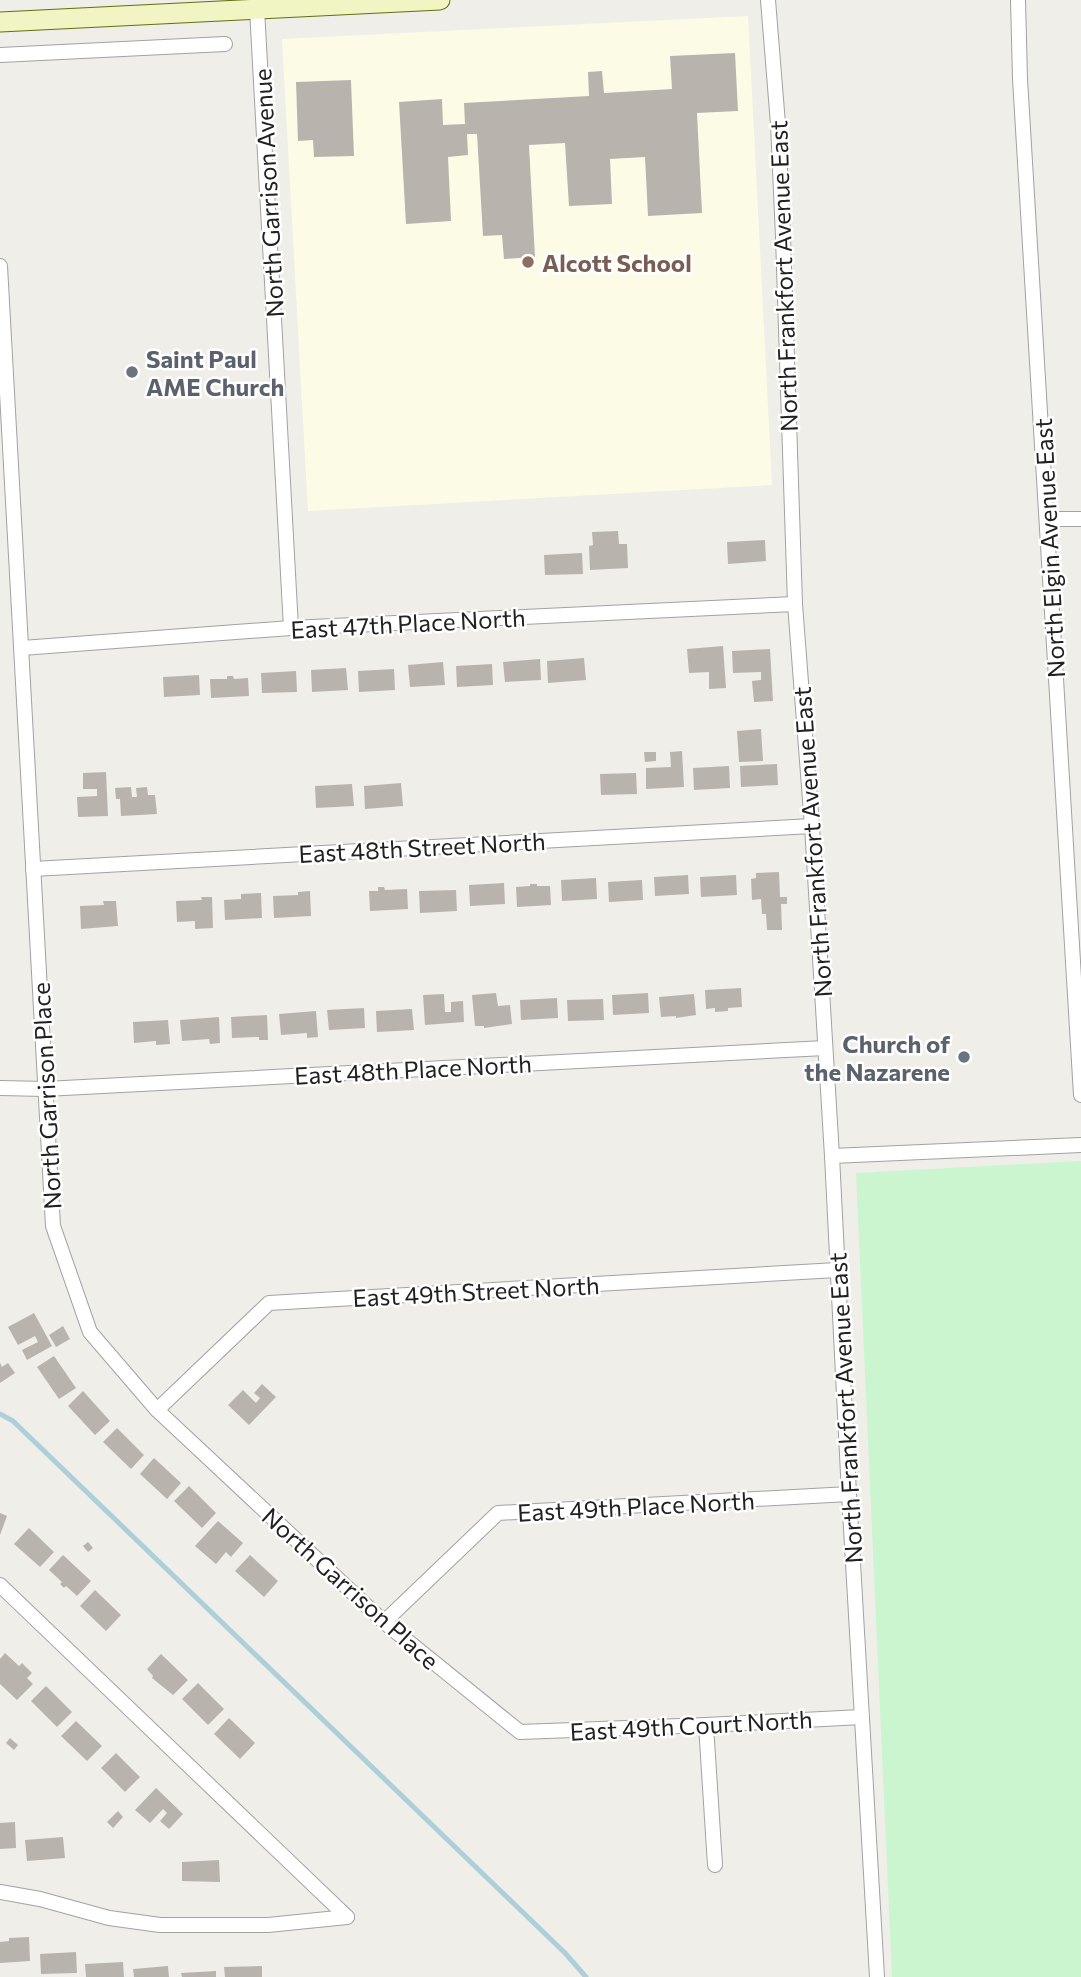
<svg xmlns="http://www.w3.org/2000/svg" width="1081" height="1977" font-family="Commissioner,sans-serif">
<rect width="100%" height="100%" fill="#f0eee9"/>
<path fill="#fcfce6" d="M748,16L772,485L308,511L282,39Z"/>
<path fill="#cbf5cf" d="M1081,1161V1977H892L856,1173Z"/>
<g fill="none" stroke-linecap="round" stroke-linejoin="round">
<path stroke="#aecfd9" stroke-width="5" d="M0,1414L13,1421L565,1953L586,1977"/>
</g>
<g fill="#b9b3ae">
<path d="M735,53L738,111L697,113L702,213L648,216L645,157L610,159L612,204L569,206L565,143L529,145L535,257L504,259L502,235L483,236L477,134H467L468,155L448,157L451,221L406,224L399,102L442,99L443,125L465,124L464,103L589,96L588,72L602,71L604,93L672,89L670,56Z"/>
<path d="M351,80L354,156L314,157L313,140L298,141L296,82Z"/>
<path d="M618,531L619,544H627L628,568L590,570L589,546L593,545L592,532Z"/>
<path d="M765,540L766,561L728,564L727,542Z"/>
<path d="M582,553L583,574L545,575L544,555Z"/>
<path d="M723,646L726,688L709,689V672L689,673L687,649Z"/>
<path d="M770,649L773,701L754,702L752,681L761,680V672L733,673L732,651Z"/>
<path d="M584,658L586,680L548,683L547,661Z"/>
<path d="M540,659L541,680L505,682L503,662Z"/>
<path d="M443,662L445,685L410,687L408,665Z"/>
<path d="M492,664L493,685L457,687L456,666Z"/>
<path d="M346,668L348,690L312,692L311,670Z"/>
<path d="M394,669L395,690L359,692L358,671Z"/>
<path d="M296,671L297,692L262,693L261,673Z"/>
<path d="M199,675L200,695L164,697L163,677Z"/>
<path d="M227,676H233L234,679L248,678L249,696L211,698L210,679H227Z"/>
<path d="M761,729L763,761L739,762L737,731Z"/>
<path d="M682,751L684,787L646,789V768L671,767L670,752Z"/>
<path d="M644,752H656V761L645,762Z"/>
<path d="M777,764L778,785L741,787L740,766Z"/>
<path d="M729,766L730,788L694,790L693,768Z"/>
<path d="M106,772L108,816L78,817L77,797L97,796V789H83V773Z"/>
<path d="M636,773L637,794L601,795L600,774Z"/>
<path d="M401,783L403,806L365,809L364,786Z"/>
<path d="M352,784L354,806L316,808L315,786Z"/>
<path d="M131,787L132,797H137L136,788L147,787L148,795H155L157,814L121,816L120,799H116L115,788Z"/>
<path d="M779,872L780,897H787V904H781L782,930H767L766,914H762L761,899L752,900L751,879L756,878V873Z"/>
<path d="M688,875L689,894L655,896L654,877Z"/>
<path d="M736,875L737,895L701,897L700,877Z"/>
<path d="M596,878L597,899L562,901L561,880Z"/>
<path d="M642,880L643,900L609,902L608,882Z"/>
<path d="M504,883L505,904L470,906L469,885Z"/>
<path d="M530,884H537V886H550L551,905L517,907L516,887L530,886Z"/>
<path d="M378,887H384L385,890L407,889L408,909L370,911L369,891H378Z"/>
<path d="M456,890L457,911L420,913L419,891Z"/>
<path d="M310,891L311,916L274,918L273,896L298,895V892Z"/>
<path d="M261,893L262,918L225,920L224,900L241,899V894Z"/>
<path d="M201,897H212L213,928L195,929V921L177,922L176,901L202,900Z"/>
<path d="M103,901H116L118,926L81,929L80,906L104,905Z"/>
<path d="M741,988L742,1007L728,1008V1011L715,1012V1008L706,1009L705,990Z"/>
<path d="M496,993L498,1006L510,1005L512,1024L484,1028V1026H475L472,995Z"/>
<path d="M648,993L649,1013L613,1015L612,995Z"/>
<path d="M444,994L445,1012H451V1002L463,1001L464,1022L425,1025L423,995Z"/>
<path d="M694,994L696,1015L676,1018V1016L661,1017L659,997Z"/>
<path d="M557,998L558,1018L521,1020L520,1000Z"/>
<path d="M603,999L604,1020L568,1021L567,1000Z"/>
<path d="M364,1008L365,1028L329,1030L327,1010Z"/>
<path d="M412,1009L414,1030L377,1032L376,1011Z"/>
<path d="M316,1011L318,1037L307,1038V1033L281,1035L279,1014Z"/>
<path d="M267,1015L268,1040H259V1037L232,1038L231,1017Z"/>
<path d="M219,1017L220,1043L210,1044L209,1039L182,1041L180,1020Z"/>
<path d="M168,1020L170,1044L156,1045V1041L134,1043L133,1022Z"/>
<path d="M34,1313L52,1346L27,1360L22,1350L38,1342L35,1336L18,1345L8,1327Z"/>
<path d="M63,1326L70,1339L56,1347L49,1335Z"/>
<path d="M54,1356L76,1388L59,1399L37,1367Z"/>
<path d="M0,1363L2,1367L8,1363L15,1373L0,1383Z"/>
<path d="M262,1384L276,1397L249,1425L228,1405L243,1390L256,1403L260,1398L254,1393Z"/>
<path d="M83,1391L110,1421L95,1435L68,1406Z"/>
<path d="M117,1428L144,1455L131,1469L103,1442Z"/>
<path d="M154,1458L181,1483L167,1499L140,1474Z"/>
<path d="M189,1486L216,1513L202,1528L174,1501Z"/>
<path d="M0,1513L7,1516L0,1535Z"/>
<path d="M218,1521L243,1543L231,1557L226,1552L216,1564L195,1546Z"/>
<path d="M29,1528L54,1552L40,1567L14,1544Z"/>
<path d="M88,1542L93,1548L88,1552L83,1546Z"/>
<path d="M63,1555L91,1581L77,1596L66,1586L64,1588L60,1584L62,1582L49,1570Z"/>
<path d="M250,1555L278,1581L264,1597L235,1571Z"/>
<path d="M95,1590L121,1615L106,1631L80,1606Z"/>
<path d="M5,1653L19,1666L22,1663L32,1673L27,1678L33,1684L17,1700L0,1684V1659Z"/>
<path d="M161,1654L188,1680L173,1695L152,1678L153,1676L147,1669Z"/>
<path d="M198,1683L224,1709L208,1725L182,1699Z"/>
<path d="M46,1686L72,1712L57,1727L31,1701Z"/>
<path d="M229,1718L255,1743L240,1759L214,1734Z"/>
<path d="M76,1721L102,1746L87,1761L61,1736Z"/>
<path d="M10,1738L18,1745L14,1750L6,1743Z"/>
<path d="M116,1753L140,1777L125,1792L101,1768Z"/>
<path d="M156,1788L183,1814L169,1829L160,1821L167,1813L163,1809L150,1823L135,1810Z"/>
<path d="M118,1811L123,1817L113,1828L107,1822Z"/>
<path d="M15,1822L16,1848L0,1849V1823Z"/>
<path d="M63,1837L65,1858L27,1861L25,1840Z"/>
<path d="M219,1860L220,1882L182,1881V1862Z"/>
<path d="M29,1937L30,1961L0,1963V1942L9,1941V1938Z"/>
<path d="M76,1952L77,1973L41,1974L40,1954Z"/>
<path d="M123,1962L124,1977H86L85,1964Z"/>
<path d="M168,1966L169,1977H134L133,1969Z"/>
<path d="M262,1966V1977H225L224,1967Z"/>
<path d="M216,1971V1977H182L181,1973Z"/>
</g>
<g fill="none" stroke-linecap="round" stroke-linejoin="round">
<g stroke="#a2a2a2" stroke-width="16">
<g id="street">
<path d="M768,0L778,124L783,237L795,604L812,826L832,1156L849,1494L877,1977"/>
<path d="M1018,0L1020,79L1081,1095"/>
<path d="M257,9L291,628"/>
<path d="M0,55L225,44"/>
<path d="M0,266L53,1226L90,1332L157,1410L384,1622L520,1732L706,1725L862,1717"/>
<path d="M1048,519H1081"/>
<path d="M22,648L291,628L795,604"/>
<path d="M33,869L812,826"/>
<path d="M0,1088L45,1089L825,1048"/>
<path d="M832,1156L1081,1145"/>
<path d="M157,1410L269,1303L837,1270"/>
<path d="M0,1585L347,1917"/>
<path d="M384,1622L498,1513L849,1494"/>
<path d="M706,1725L715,1865"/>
<path d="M0,1892L40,1899L109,1918L160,1925H268L347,1917"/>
</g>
</g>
<g stroke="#646f11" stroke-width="21">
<path id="secondary" d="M0,22L440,0"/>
</g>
<use href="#street" stroke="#fff" stroke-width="14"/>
<use href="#secondary" stroke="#f1f4c3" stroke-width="19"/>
</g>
<circle fill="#8d6e63" stroke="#fff" stroke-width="2.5" cx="528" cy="262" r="7"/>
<g fill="#6b7280" stroke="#fff" stroke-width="2.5">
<circle cx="132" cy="372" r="7"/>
<circle cx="964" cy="1057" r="7"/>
</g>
<g text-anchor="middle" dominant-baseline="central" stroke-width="5" stroke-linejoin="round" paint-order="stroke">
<g font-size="24" fill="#212121" stroke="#fff">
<text transform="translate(268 193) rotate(-93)">North Garrison Avenue</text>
<text transform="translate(783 276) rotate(-92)">North Frankfort Avenue East</text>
<text transform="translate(1049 548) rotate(-93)">North Elgin Avenue East</text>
<text transform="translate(408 623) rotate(-3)">East 47th Place North</text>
<text transform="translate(812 842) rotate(-94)">North Frankfort Avenue East</text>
<text transform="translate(422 847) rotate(-3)">East 48th Street North</text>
<text transform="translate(413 1069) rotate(-3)">East 48th Place North</text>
<text transform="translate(46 1096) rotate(-93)">North Garrison Place</text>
<text transform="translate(476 1291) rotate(-3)">East 49th Street North</text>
<text transform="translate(845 1408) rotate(-93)">North Frankfort Avenue East</text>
<text transform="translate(636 1506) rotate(-3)">East 49th Place North</text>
<text transform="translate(351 1588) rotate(42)">North Garrison Place</text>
<text transform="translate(691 1725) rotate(-3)">East 49th Court North</text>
</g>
<g font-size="24" font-weight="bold" fill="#785e54" stroke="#fff" text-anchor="start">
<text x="542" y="262">Alcott School</text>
</g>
<g font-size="24" font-weight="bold" fill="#5b616d" stroke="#fff" text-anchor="start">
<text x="146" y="358">Saint Paul<tspan x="146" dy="28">AME Church</tspan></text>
<text x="950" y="1043" text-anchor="end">Church of<tspan x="950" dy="28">the Nazarene</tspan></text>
</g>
</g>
</svg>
